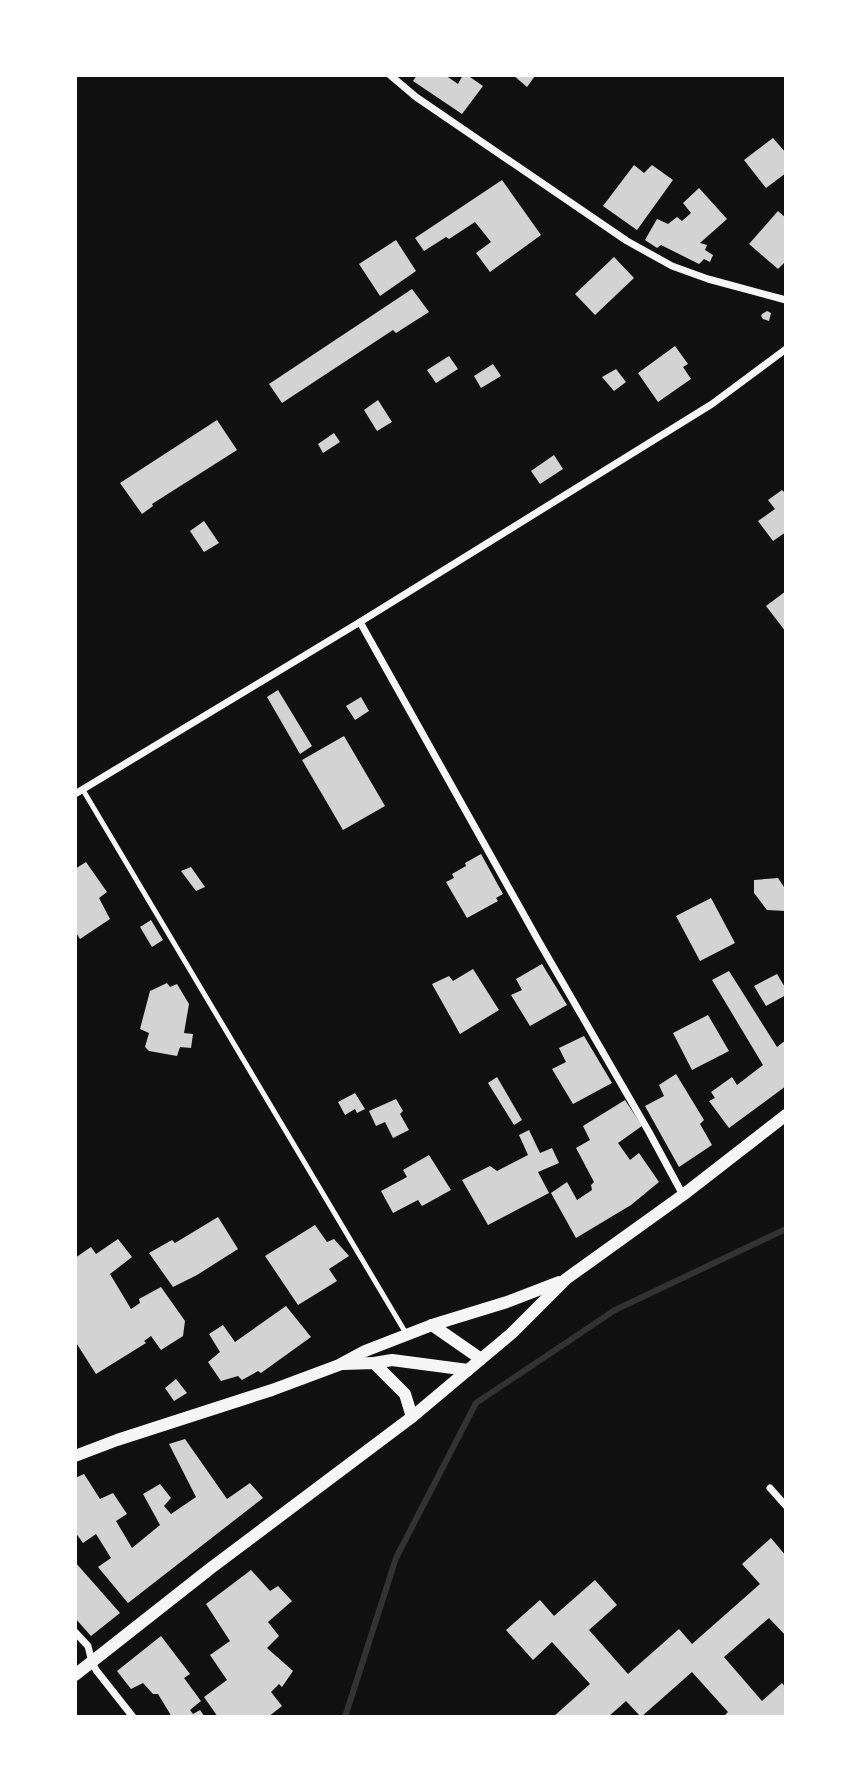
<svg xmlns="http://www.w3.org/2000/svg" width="861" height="1792" font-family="Lato,sans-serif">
<rect width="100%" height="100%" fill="#111"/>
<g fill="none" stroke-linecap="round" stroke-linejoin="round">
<path stroke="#333" stroke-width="6" d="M345,1717L396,1558L476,1403L615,1310L786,1229"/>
</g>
<g fill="#d3d3d3">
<path d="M417,75H445L458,84L463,75H467L483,86L462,114L413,81Z"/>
<path d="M513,75H534L535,76L527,87Z"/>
<path d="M773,138L786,153V173L766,188L744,160Z"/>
<path d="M634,165L644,173L652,165L673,180L637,230L603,206Z"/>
<path d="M502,180L541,235L490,272L476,253L491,242L475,222L449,239L446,237L424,251L415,238Z"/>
<path d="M699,188L727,219L700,243L707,245L705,250L713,255L710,262L704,259L699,264L661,245L657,248L645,240L657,219L668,224L677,217L682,221L691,213L683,203Z"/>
<path d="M778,211L786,218V261L778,269L749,244Z"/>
<path d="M396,240L416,271L380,296L359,264Z"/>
<path d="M614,257L634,278L595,315L575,294Z"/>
<path d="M412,289L429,312L396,333L393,330L282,403L269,384Z"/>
<path d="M767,311L771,313L769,321L763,319L761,316L762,314Z"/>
<path d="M675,346L688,364L683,367L691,379L658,402L638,373Z"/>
<path d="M449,356L458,369L436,383L427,370Z"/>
<path d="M493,364L501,376L481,388L474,376Z"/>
<path d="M616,369L626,382L614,391L602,377Z"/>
<path d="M378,400L392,422L377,431L364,410Z"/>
<path d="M217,420L237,450L152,504L153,506L142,514L120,483Z"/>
<path d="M334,433L340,442L323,453L318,444Z"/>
<path d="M554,455L563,469L540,484L531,471Z"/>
<path d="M782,490L786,494V532L773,541L758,521L775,509L768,500Z"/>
<path d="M204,521L219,543L204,552L190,531Z"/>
<path d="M786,591V632L766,606Z"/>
<path d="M278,690L312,746L300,754L267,697Z"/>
<path d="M361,697L369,711L355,720L346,706Z"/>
<path d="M344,736L385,806L343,830L302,760Z"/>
<path d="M481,854L503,894L496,898L498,901L467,918L446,882L454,878L452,874L466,866L465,863Z"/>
<path d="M86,862L107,892L99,898L110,919L80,939L75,931V869Z"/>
<path d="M191,867L205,887L196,891L181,871Z"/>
<path d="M778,878L786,890V911L767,910L754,893V880Z"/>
<path d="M711,898L735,943L700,961L676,916Z"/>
<path d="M151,920L163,940L152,947L140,927Z"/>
<path d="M542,964L567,1005L530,1026L511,995L522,990L516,979Z"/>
<path d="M473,969L499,1010L460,1034L432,984L449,976L453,981Z"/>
<path d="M729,971L777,1047L786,1040V1086L729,1128L709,1101L715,1098L711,1092L732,1077L737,1085L763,1065L712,980Z"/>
<path d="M777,974L786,989V995L766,1006L754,986Z"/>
<path d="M167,983L170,987L177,984L189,1004L184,1033L193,1034L191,1048L180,1047L177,1056L149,1051L145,1047L149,1033L140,1029L150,991Z"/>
<path d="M708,1015L729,1051L692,1070L673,1033Z"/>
<path d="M584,1036L612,1083L573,1104L552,1069L566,1062L559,1048Z"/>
<path d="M676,1074L704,1120L700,1124L712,1145L679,1167L645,1106L664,1096L659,1085Z"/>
<path d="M497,1077L522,1120L514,1125L488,1083Z"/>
<path d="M355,1093L365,1109L357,1113L355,1109L345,1115L338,1102Z"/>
<path d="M396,1099L403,1111L400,1114L409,1130L393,1138L385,1122L376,1126L369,1111Z"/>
<path d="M625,1100L642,1126L618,1143L630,1160L639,1153L659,1182L631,1205L576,1238L551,1193L567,1182L577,1200L592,1190L591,1185L594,1182L576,1148L590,1140L583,1126Z"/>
<path d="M529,1130L540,1153L552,1148L559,1163L538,1172L549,1193L488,1225L462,1180L490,1166L497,1171L528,1155L519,1135Z"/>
<path d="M429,1155L451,1190L422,1206L418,1200L393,1213L381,1191L407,1177L403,1170Z"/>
<path d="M218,1217L238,1249L197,1275L173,1287L149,1253L172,1240L175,1243Z"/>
<path d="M315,1225L327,1242L334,1239L349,1256L329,1269L337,1281L298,1305L265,1256Z"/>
<path d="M118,1239L132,1257L110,1274L131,1309L140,1303L139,1299L161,1287L185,1321L183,1336L161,1350L151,1336L144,1341L146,1343L96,1374L75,1341V1258L91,1247L96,1254Z"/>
<path d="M286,1306L311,1337L261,1373L258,1371L242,1380L238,1376L221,1381L208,1362L220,1352L209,1334L223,1325L235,1342Z"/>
<path d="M176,1379L187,1393L174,1401L165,1388Z"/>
<path d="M185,1439L227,1499L250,1483L263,1498L128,1603L98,1567L111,1558L96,1534L83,1543L75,1532V1478L84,1474L100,1499L113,1493L127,1514L116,1521L132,1548L160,1525L143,1494L160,1484L171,1498L164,1506L171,1514L196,1497L169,1444Z"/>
<path d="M771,1538L786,1556V1584L784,1585L786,1586V1636L769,1618L724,1657L762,1701L782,1683L786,1688V1717H723L728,1712L692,1672L641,1717L626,1701L608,1717H553L590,1684L552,1642L533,1660L506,1630L540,1600L554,1616L595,1580L617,1605L589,1630L628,1674L679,1629L692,1644L760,1584L742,1564Z"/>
<path d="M75,1562L120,1613L91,1636L75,1618Z"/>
<path d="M251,1570L270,1591L278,1586L292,1601L268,1622L279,1636L267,1648L293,1671L282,1687L279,1684L271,1692L282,1706L268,1717H218L204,1697L227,1680L210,1655L230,1641L206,1604Z"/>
<path d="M161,1636L190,1674L184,1678L201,1701L190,1710L193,1714L200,1710L205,1717H172L158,1694H153L143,1683L131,1689L117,1671Z"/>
</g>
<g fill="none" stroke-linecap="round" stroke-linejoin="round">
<path stroke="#f5f5f5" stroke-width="5" d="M83,790L407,1335"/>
<g stroke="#f5f5f5" stroke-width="7">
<path d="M390,75L416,97L627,241L672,266L708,279L786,300"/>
<path d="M360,622L538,940L649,1132L683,1195"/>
<path d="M75,794L360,622L712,404L786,349"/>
<path d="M770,1488L786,1506"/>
<path d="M75,1632L88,1646L92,1662L96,1670L133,1717"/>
</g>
<g stroke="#f5f5f5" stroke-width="12">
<path d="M432,1325L481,1359"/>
<path d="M374,1363L392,1360L468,1370"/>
<path d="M343,1364L374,1363L405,1394L412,1417"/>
<path d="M75,1456L117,1440L272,1390L339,1365L365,1351L432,1325L507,1302L559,1282"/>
<path d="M75,1675L211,1568L412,1417L512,1333L566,1279L683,1195L786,1115"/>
</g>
</g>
<rect width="861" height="1792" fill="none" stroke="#ffffff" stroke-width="154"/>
</svg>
